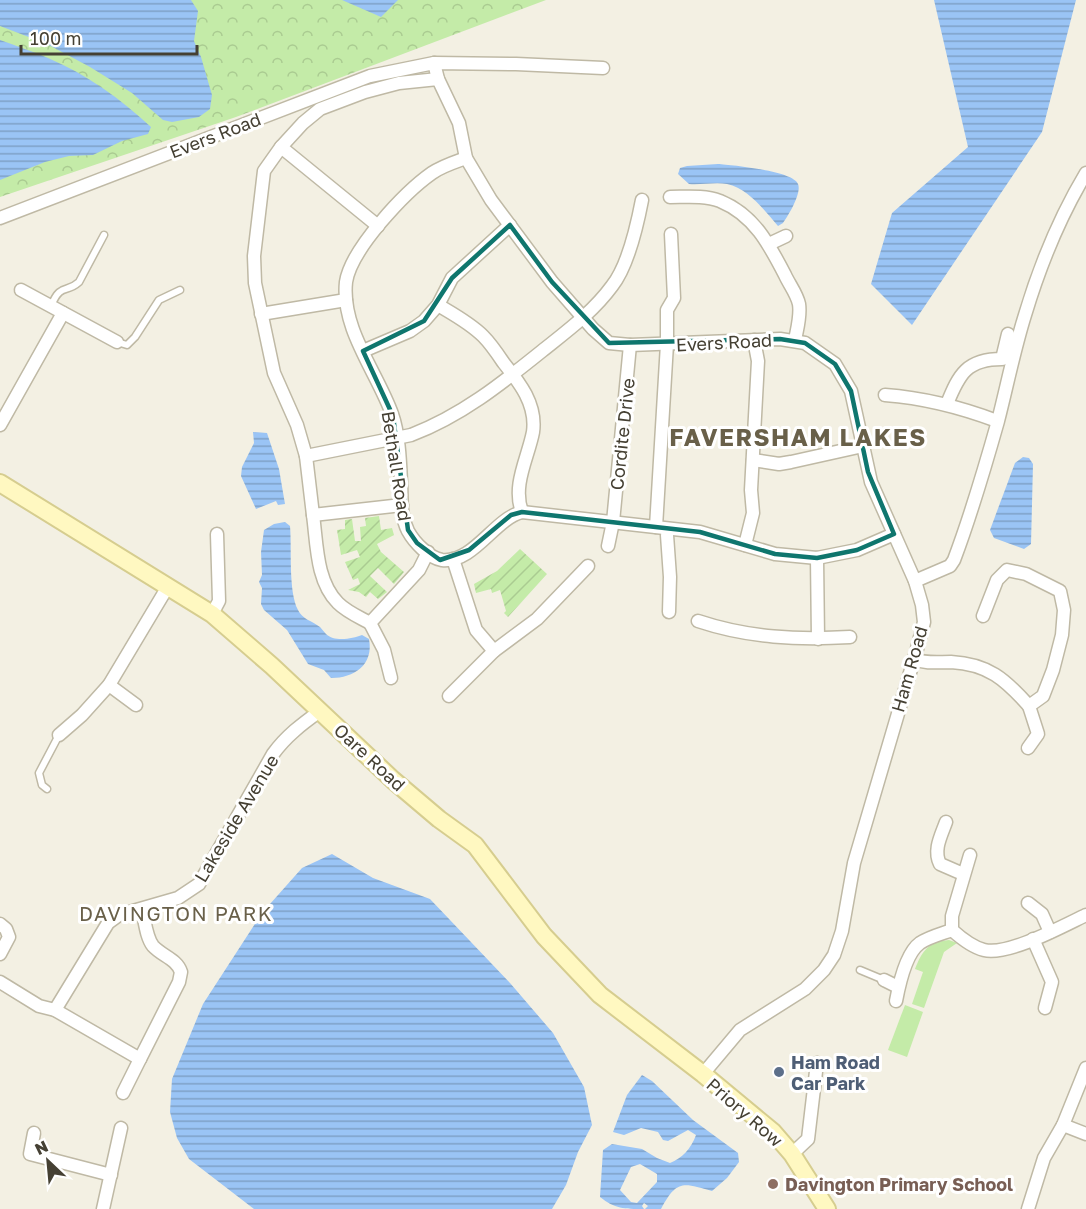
<svg xmlns="http://www.w3.org/2000/svg" width="1086" height="1209" font-family="'Golos Text',sans-serif">
<defs>
<pattern id="forest-crowns" width="20" height="18" patternUnits="userSpaceOnUse" patternTransform="scale(1.5)"><rect width="20" height="18" fill="#c4eba8"/><path d="M2 6a3 3 0 1 1 6 0M12 15a3 3 0 1 1 6 0" fill="none" stroke="#aacb91"/></pattern>
<pattern id="garden-furrows" width="10" height="10" patternUnits="userSpaceOnUse" patternTransform="scale(1.5)"><rect width="10" height="10" fill="#c4eba8"/><path d="M-1 1l2-2M0 10L10 0M9 11l2-2" fill="none" stroke="#aacb91"/></pattern>
<pattern id="water-rules" width="6" height="5" patternUnits="userSpaceOnUse" patternTransform="scale(1.5)"><rect width="6" height="5" fill="#9ac4f5"/><path d="M0 2.5h6" fill="none" stroke="#7fa1c7"/></pattern>
</defs>
<rect width="100%" height="100%" fill="#f3f0e3"/>
<g fill="#c4eba8">
<path d="M949,940L957,943L944,952L924,1008L912,1004L923,972L915,969C922,951 928,942 949,940Z"/>
<path d="M905,1005L923,1012L907,1057L888,1050Z"/>
</g>
<path fill="url(#forest-crowns)" d="M0,0H546L236,117L0,197Z"/>
<g fill="url(#garden-furrows)">
<path d="M379,516L381,530L392,528L394,535L377,544L381,552L404,572L394,584L378,568L370,576L387,592L378,599L370,592L366,597L359,592L348,590L360,584L358,578L353,580L345,562L360,557L357,550L341,555L337,530L345,529V520L352,519L355,541H361L360,527L366,526L365,518Z"/>
<path d="M520,549L547,574L508,617L504,613L506,611L500,590L492,593L491,589L476,593L474,584L497,571Z"/>
</g>
<g fill="url(#water-rules)" fill-rule="evenodd">
<path d="M0,0H191L198,11L194,41L201,57L212,95L210,109L199,117L172,122L163,120L132,93L90,67L47,44L0,26Z"/>
<path d="M342,0H398L381,17Z"/>
<path d="M934,0H1076L1042,132L912,325L871,284L892,213L968,147Z"/>
<path d="M0,40C16,46 32,51 48,58C86,74 121,99 151,127L148,134L122,141L93,155L69,156L45,162L0,180Z"/>
<path d="M718,164C732,165 793,171 798,184C802,193 788,216 783,223L778,226C764,210 749,189 727,184C715,182 701,185 689,184L678,174L680,168L687,166Z"/>
<path d="M253,432L267,433L279,469L285,504L278,505L276,501L256,509L241,476L242,467L254,443Z"/>
<path d="M1023,457L1029,458L1033,464L1031,544L1024,549L994,538L990,530L1015,463Z"/>
<path d="M285,522L290,526C292,548 288,591 298,610C302,619 312,621 320,627C322,629 324,632 326,634C334,642 352,639 362,635L369,639C374,665 354,678 331,678L324,670L308,664L287,630L264,610L261,604L262,588L259,582L262,575L261,552L264,530L274,524Z"/>
<path d="M332,854L373,878L430,899L510,983L553,1033L584,1087L592,1125L578,1152L566,1185L552,1209H254L189,1159L177,1138L170,1112L172,1079L203,1004L262,913L302,868Z"/>
<path d="M642,1075L652,1081L693,1120L738,1153L739,1162L727,1178L712,1191C683,1183 677,1179 661,1209H645L648,1206L644,1203L642,1206L644,1209C624,1209 615,1209 600,1197L603,1150L612,1144L642,1149L657,1158L670,1163C682,1158 691,1149 696,1135L688,1130L668,1141L663,1140L658,1132L641,1128L624,1135L613,1132L627,1095ZM640,1164L657,1174V1182L637,1203L631,1202L620,1190L631,1167Z"/>
</g>
<g fill="none" stroke-linecap="round" stroke-linejoin="round">
<g stroke="#bfb9a5" stroke-width="9">
<g id="lane">
<path d="M51,306C61,282 66,294 79,282L104,235"/>
<path d="M117,342L127,345L135,337L159,300L180,290"/>
<path d="M47,789L42,785L39,773L59,735"/>
<path d="M860,970L884,980"/>
</g>
</g>
<g stroke="#bfb9a5" stroke-width="15">
<g id="street">
<path d="M434,63L438,79L459,123L466,158L491,200L552,282L593,329L609,343L630,345L780,339L805,343L835,364L851,391L871,482L915,581L922,605L924,622L917,649L854,863L842,931L834,955L824,970L805,989L740,1030L703,1074"/>
<path d="M281,147L264,171L254,256L255,283L274,373L297,425L306,456"/>
<path d="M466,158C455,162 442,166 432,173C405,192 351,249 346,282C341,329 377,372 392,414C399,434 400,461 401,482C402,499 400,515 408,531C414,542 429,558 442,560C474,563 494,519 522,512L700,532L775,554L817,558L857,550L894,534"/>
<path d="M670,197C686,197 704,195 720,201C754,215 769,244 785,275C789,284 797,294 799,304C801,316 797,329 795,340"/>
<path d="M0,218L370,76L434,63L516,64L603,68"/>
<path d="M378,226L281,147L303,123L320,109L365,92L399,83L438,79"/>
<path d="M769,244L786,236"/>
<path d="M21,290L117,342"/>
<path d="M438,305C453,314 470,323 483,336C491,344 497,353 503,362C519,382 537,404 533,432C528,458 512,485 522,512"/>
<path d="M261,314L346,300"/>
<path d="M363,351L410,331L424,321L438,305L452,278L510,225"/>
<path d="M885,395C925,398 960,407 997,421"/>
<path d="M947,404C959,374 967,359 1002,359L1008,334"/>
<path d="M0,425L63,313"/>
<path d="M753,460L779,464L791,462L863,446"/>
<path d="M402,505L313,515L306,456L411,435C461,416 501,384 542,351C567,331 593,312 612,286C628,266 637,226 642,200"/>
<path d="M313,515C317,544 316,581 338,603C347,612 359,617 370,623"/>
<path d="M656,527L667,344V310L674,298L671,234"/>
<path d="M667,535L670,577L669,612"/>
<path d="M745,545L753,513L751,490L758,361L754,340"/>
<path d="M608,546L613,522L630,345"/>
<path d="M817,558L818,639"/>
<path d="M915,581L950,566L954,560C971,515 985,467 998,421C1007,386 1014,350 1025,315C1040,265 1059,218 1086,173"/>
<path d="M212,614L219,601L217,534"/>
<path d="M698,621C749,638 798,640 850,637"/>
<path d="M494,651L537,619L588,566"/>
<path d="M914,659C926,664 938,662 951,662C988,664 1005,679 1029,706L1043,696L1053,670L1062,635L1064,610L1060,591L1026,574L1007,570L997,580L983,616"/>
<path d="M391,678L384,650L370,623L419,570L428,552"/>
<path d="M109,685L136,705"/>
<path d="M449,696L494,651L476,630L453,559"/>
<path d="M59,735L82,715L109,685L167,588"/>
<path d="M1028,748L1038,734L1029,706"/>
<path d="M946,822C941,836 933,850 940,864L963,874"/>
<path d="M970,855L952,916V930C962,939 972,947 984,950C1008,956 1063,926 1086,915"/>
<path d="M1028,903L1042,914L1050,932"/>
<path d="M0,924L6,929L9,937L0,954"/>
<path d="M1033,939L1052,982L1045,1008"/>
<path d="M884,980L898,987"/>
<path d="M0,982L39,1006L55,1010L140,1059L179,982L181,972C177,959 162,956 153,946C146,937 145,921 142,909"/>
<path d="M896,1001C899,985 906,953 920,943C929,937 941,934 952,930"/>
<path d="M55,1010L108,923L119,915L178,898L199,884L273,754C286,736 302,724 320,711"/>
<path d="M123,1093L140,1059"/>
<path d="M1063,1125L1086,1134"/>
<path d="M34,1133L30,1154L111,1175"/>
<path d="M792,1154L808,1139L817,1063"/>
<path d="M103,1209L121,1128"/>
<path d="M1028,1209L1044,1158L1063,1125L1086,1068"/>
</g>
</g>
<g stroke="#d6cd8f" stroke-width="20">
<path id="secondary" d="M0,483L212,614L272,666L393,780L439,819L475,845L544,936L600,995L703,1074L773,1132L792,1154L827,1209"/>
</g>
<use href="#lane" stroke="#fff" stroke-width="6"/>
<use href="#street" stroke="#fff" stroke-width="12"/>
<use href="#secondary" stroke="#fff8c1" stroke-width="16"/>
</g>
<path fill="none" stroke="#0f766e" stroke-width="4.5" stroke-linejoin="round" d="M510,225L552,282L609,343L780,339L805,343L835,364L851,391L868,472L894,534L857,550L817,558L775,554L700,532L522,512L511,515L469,550L440,560L417,543L408,530L393,416L363,351L424,321L452,278Z"/>
<circle fill="#5c6f8a" stroke="#fff" stroke-width="2" cx="779" cy="1072" r="6"/>
<circle fill="#8d6e63" stroke="#fff" stroke-width="2" cx="773" cy="1184" r="6"/>
<g text-anchor="middle" dominant-baseline="central" stroke-width="6" stroke-linejoin="round" paint-order="stroke">
<g font-size="18" fill="#454033" stroke="#fff">
<text transform="translate(215 135) rotate(-21)">Evers Road</text>
<text transform="translate(724 342) rotate(-3)">Evers Road</text>
<text transform="translate(622 434) rotate(-84)">Cordite Drive</text>
<text transform="translate(397 466) rotate(81)">Bethall Road</text>
<text transform="translate(909 669) rotate(-74)">Ham Road</text>
<text transform="translate(370 757) rotate(43)">Oare Road</text>
<text transform="translate(236 818) rotate(-59)">Lakeside Avenue</text>
<text transform="translate(745 1112) rotate(41)">Priory Row</text>
</g>
<g font-size="18" font-weight="bold" fill="#4e5e75" stroke="#fff" text-anchor="start">
<text x="791" y="1062">Ham Road<tspan x="791" dy="21">Car Park</tspan></text>
</g>
<g font-size="18" font-weight="bold" fill="#785e54" stroke="#fff" text-anchor="start">
<text x="785" y="1184">Davington Primary School</text>
</g>
<g font-size="20" letter-spacing="1.5" fill="#696049" stroke="#fff">
<text x="176" y="913">DAVINGTON PARK</text>
</g>
<g font-size="24" font-weight="bold" letter-spacing="1.5" fill="#696049" stroke="#fff">
<text x="798" y="436">FAVERSHAM LAKES</text>
</g>
</g>
<g transform="translate(48 1161) rotate(334)" stroke="#ffffff" stroke-width="4.5" paint-order="stroke">
<path d="M0-4.5L10 22L0 15L-10 22Z" fill="#454033"/>
<text y="-9" font-size="16" font-weight="bold" text-anchor="middle" fill="#454033">N</text>
</g>
<path d="M21 45v9h176v-9" fill="none" stroke="#454033" stroke-width="3"/>
<text x="30" y="45" font-size="18" fill="#454033" stroke="#ffffff" stroke-width="4.5" paint-order="stroke">100 m</text>
</svg>
